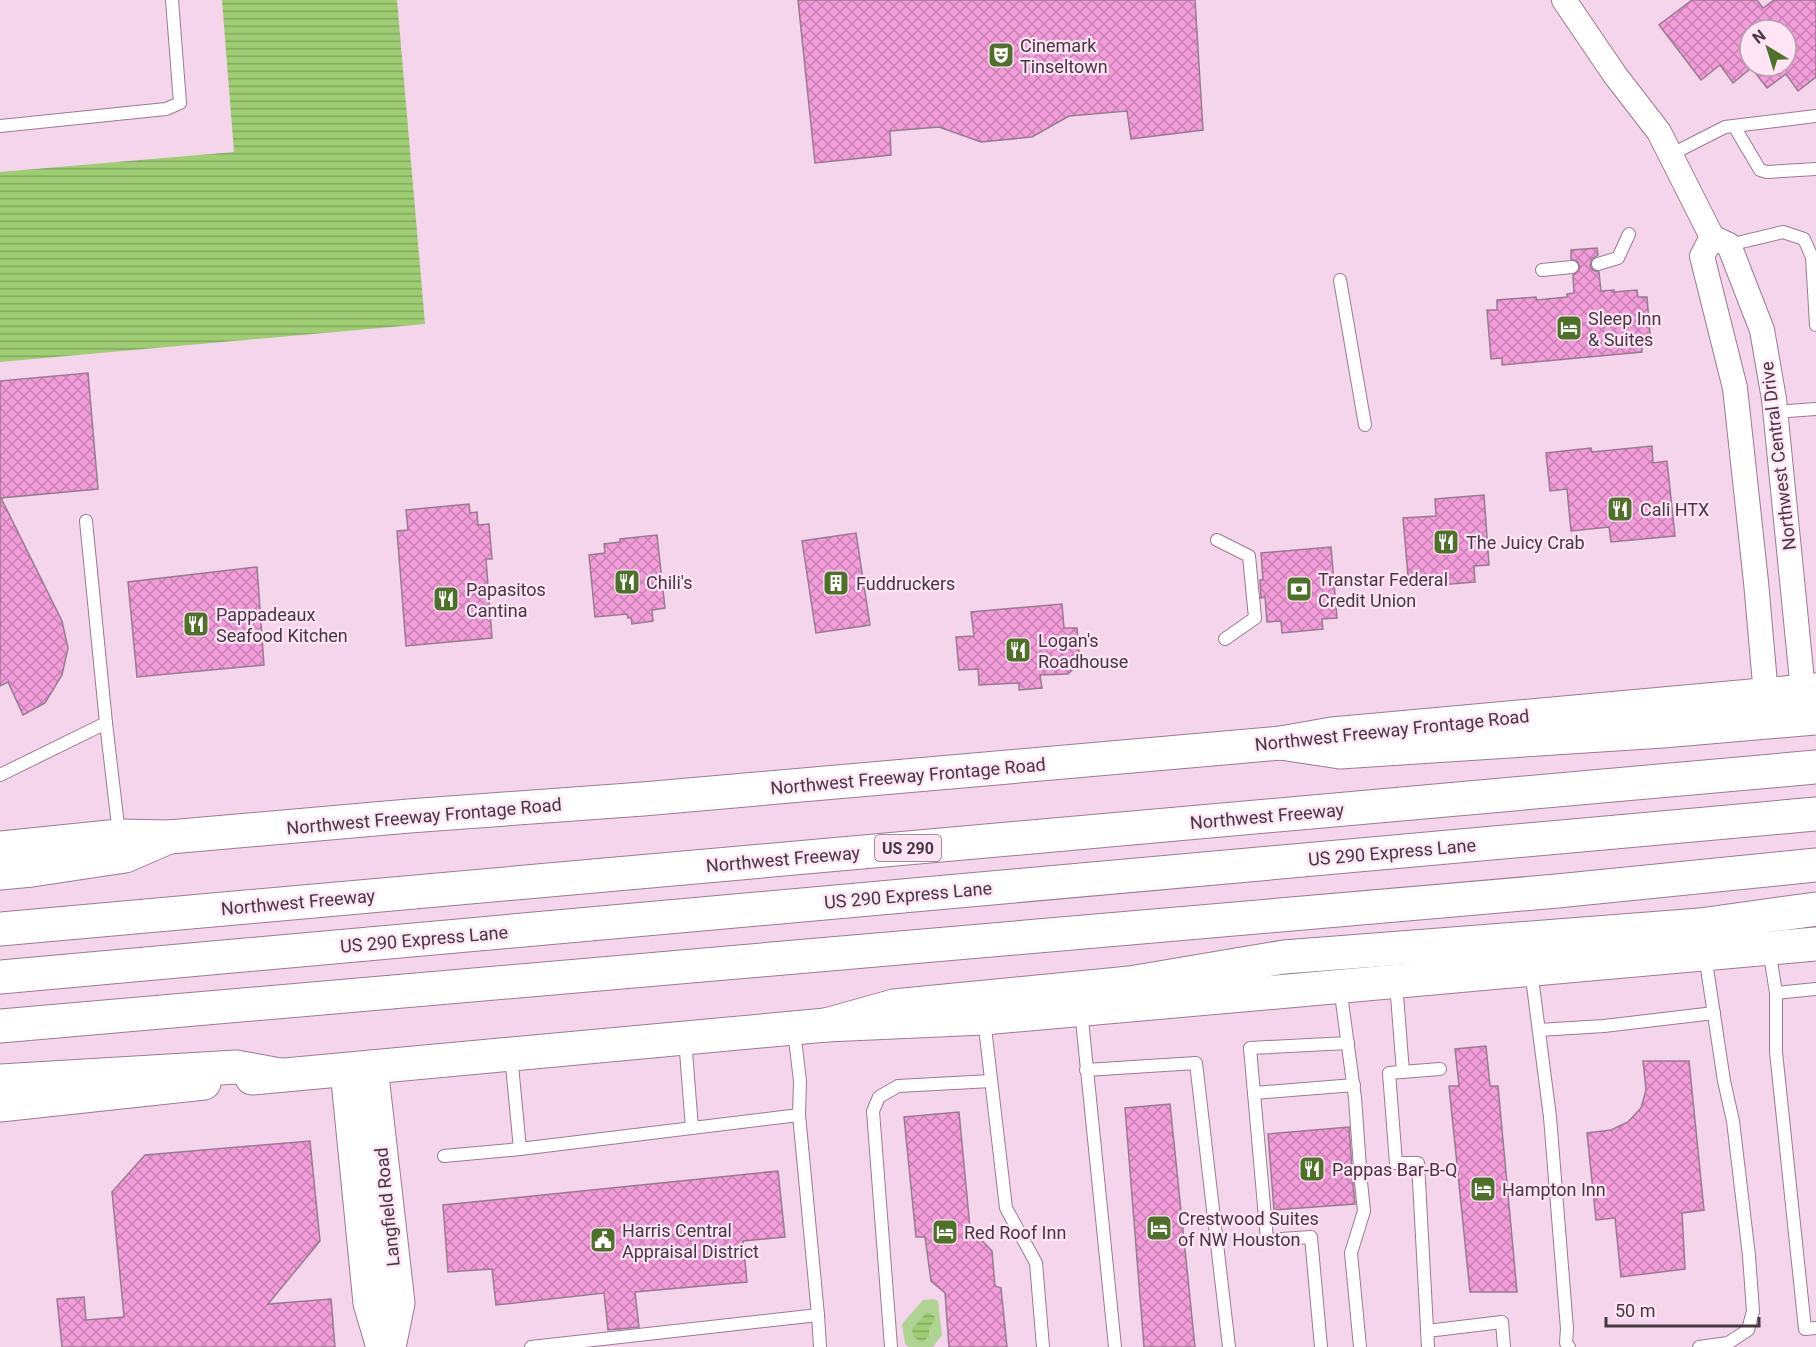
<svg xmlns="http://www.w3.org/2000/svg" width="1816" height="1347" font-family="Roboto,sans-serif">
<defs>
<pattern id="water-rules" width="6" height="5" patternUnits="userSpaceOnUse" patternTransform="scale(1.5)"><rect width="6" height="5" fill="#9ecd73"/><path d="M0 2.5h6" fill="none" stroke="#83a760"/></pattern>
<pattern id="building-cross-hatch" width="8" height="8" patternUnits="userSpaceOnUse" patternTransform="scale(1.5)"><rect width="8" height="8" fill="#f39cda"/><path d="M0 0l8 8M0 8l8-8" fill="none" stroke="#c780b2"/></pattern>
</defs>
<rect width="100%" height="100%" fill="#f5d5eb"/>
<path fill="#b0d293" d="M934,1299L938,1301L942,1335L933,1347H909L905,1344L902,1324L923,1300Z"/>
<g fill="url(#water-rules)">
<path d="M222,0H397L425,324L0,362V172L234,152Z"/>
<path d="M928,1312L935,1317V1320L929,1328V1336L924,1341L921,1342L913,1336L912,1329L926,1313Z"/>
</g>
<g fill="url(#building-cross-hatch)" stroke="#997b8f" stroke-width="1.5">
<path d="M798,0H1195L1203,130L1131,139L1127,111L1069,116L1032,137L981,142L939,127L890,131L891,155L815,163Z"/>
<path d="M1692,0H1757L1763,8L1774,0H1816V77L1798,91L1786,74L1767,88L1750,66H1786V30H1750V69L1733,83L1720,65L1701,80L1659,25Z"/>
<path d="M1597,248L1598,255L1592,259L1590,266L1593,270L1599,272L1601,291L1614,290V292L1637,290L1638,297H1647L1651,346H1642V352L1502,365V358L1491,359L1487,310H1497V300L1536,297L1537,300L1567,297V294L1574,293L1573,275L1577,273L1580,267L1578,262L1571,259V250Z"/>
<path d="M88,373L98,489L1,498L62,621L68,648L62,675L45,703L23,715L8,682L0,686V381Z"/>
<path d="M1652,446L1653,463L1667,461L1675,536L1611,542L1609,527L1571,531L1567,489L1550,491L1546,453L1591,448L1592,452Z"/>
<path d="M1484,495L1489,565L1474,566L1475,582L1439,585V578L1420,579V575L1408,576L1403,518L1436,516L1435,499Z"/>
<path d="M469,504L470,513L477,512L478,525L489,524L492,559H486L492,638L406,646L397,531L408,530L406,510Z"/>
<path d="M856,533L870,625L816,633L802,541Z"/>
<path d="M657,535L665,608L652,610L653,621L632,624L631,618H628L627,614L595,617L589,555L605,553L604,544L620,542V539Z"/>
<path d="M1331,547L1337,618L1322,619L1323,629L1282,633L1281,621L1267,622L1265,597L1261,598L1260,580H1263L1261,553Z"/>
<path d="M257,567L264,665L137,677L128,582Z"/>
<path d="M1062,604L1064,628H1077L1080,663L1068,674L1040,675L1042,688L1019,690V683L979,685L978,669L959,670L956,637L974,636L971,612Z"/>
<path d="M1486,1046L1490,1086H1498L1517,1292H1470L1449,1086H1459L1455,1049Z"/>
<path d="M1643,1061H1689L1704,1210L1682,1213L1685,1269L1621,1277L1615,1218L1596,1220L1587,1133L1611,1130L1628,1122L1641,1108L1646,1090Z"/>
<path d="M1170,1104L1195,1347H1144L1125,1108Z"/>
<path d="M959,1112L970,1228L992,1251L995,1286L1001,1288L1007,1347H949L945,1293L931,1281L925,1237H916L904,1117Z"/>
<path d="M1349,1127L1352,1169L1354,1174L1353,1183L1355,1204L1274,1210L1268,1134Z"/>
<path d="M310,1141L320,1241L268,1304L331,1299L335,1347H62L57,1299L84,1297L86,1320L124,1317L112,1192L145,1155Z"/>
<path d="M778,1171L785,1237L743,1241L747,1282L635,1292L639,1327L608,1330L604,1293L496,1305L492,1269L448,1272L443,1205Z"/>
</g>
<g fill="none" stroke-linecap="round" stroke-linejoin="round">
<g stroke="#9a7c91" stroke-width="14">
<g id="lane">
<path d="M0,126L166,109L180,103L172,0"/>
<path d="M1734,126L1760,170L1767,172L1816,169"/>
<path d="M1670,155L1725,127L1816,116"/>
<path d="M1729,245L1783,232L1804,239L1812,257L1816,325"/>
<path d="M1598,264L1618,258L1629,234"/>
<path d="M1542,270L1572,267"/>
<path d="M1340,280L1365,425"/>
<path d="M1775,412L1816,409"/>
<path d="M86,521L106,723L119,834"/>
<path d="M1217,540L1249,556L1255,618L1225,639"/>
<path d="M0,775L106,723"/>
<path d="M1769,949L1776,993V1052L1805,1329L1816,1328"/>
<path d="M1531,970L1550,1117L1567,1329L1566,1343L1569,1347"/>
<path d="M1396,983L1403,1072"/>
<path d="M1340,987L1355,1098L1360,1168"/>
<path d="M1776,993L1816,989"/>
<path d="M1081,1010L1115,1347"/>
<path d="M984,1019L1006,1208L1036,1263L1043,1347"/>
<path d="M1539,1030L1604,1026L1714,1013"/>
<path d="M685,1039L692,1128"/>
<path d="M511,1055L520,1149L799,1115"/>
<path d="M1086,1070L1196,1063L1229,1347"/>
<path d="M1254,1093L1354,1085"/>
<path d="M444,1156L520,1149"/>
<path d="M818,1315L820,1347"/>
<path d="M1427,1331L1502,1322L1504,1347"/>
<path d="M531,1347L818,1315L799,1115L800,1081L794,1031"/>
<path d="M891,1347L873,1111L879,1097L898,1086L991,1081"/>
<path d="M1321,1347L1311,1237L1267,1240L1250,1048L1348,1043"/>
<path d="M1360,1347L1351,1253L1364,1211L1361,1182"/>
<path d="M1428,1347L1418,1163H1396L1389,1073L1440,1069"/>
<path d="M1699,1347L1728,1343L1748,1330L1753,1311L1749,1256L1733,1121L1724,1081L1705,955"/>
</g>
</g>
<g stroke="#9a7c91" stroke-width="26">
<g id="street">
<path d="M1564,0L1615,75L1659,132L1712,237L1729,245L1762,330L1774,399L1803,691"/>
<path d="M1712,237L1702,256L1735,388L1756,582L1766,695"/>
</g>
</g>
<g stroke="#9a7c91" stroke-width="35">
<g id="secondary">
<path d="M0,848L119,836L169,837L409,816L643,799L1281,743L1332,734L1388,729L1816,690"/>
<path d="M371,1067L398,1303L389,1347"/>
<path d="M347,1070L370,1303L383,1347"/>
<path d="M252,1078L826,1025L984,1018L1816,944"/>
<path d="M0,1105L204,1083"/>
</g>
</g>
<g stroke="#9a7c91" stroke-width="35">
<g id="highway">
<path d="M1281,743L1340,752L1663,731L1816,718"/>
<path d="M0,873L32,870L125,856L169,837"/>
<path d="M0,929L1816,767"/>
<path d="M0,977L1816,814"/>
<path d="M826,1025L894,1006L1130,983L1284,957L1700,925L1816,909"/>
<path d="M0,1026L1557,891L1816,865"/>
<path d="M0,1081L236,1067L280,1075"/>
</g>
</g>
<use href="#lane" stroke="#fff" stroke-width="12"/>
<use href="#street" stroke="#fff" stroke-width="24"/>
<use href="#secondary" stroke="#fff" stroke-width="33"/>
<use href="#highway" stroke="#fff" stroke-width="33"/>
</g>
<defs>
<g id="theatre-square" transform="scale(1.35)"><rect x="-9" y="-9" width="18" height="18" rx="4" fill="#4e7129" stroke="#ffe4f6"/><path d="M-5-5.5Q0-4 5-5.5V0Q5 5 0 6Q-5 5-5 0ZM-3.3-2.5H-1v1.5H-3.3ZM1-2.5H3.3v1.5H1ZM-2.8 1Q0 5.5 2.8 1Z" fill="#fff"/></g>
<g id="hotel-square" transform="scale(1.35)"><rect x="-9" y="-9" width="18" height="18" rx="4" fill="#4e7129" stroke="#ffe4f6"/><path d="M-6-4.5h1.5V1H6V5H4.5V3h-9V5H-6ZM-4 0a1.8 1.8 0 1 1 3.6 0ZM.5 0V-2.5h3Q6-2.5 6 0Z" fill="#fff"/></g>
<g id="restaurant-square" transform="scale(1.35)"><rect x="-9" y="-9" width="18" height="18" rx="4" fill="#4e7129" stroke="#ffe4f6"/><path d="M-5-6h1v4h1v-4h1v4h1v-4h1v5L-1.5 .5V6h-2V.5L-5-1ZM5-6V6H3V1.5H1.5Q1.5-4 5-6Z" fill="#fff"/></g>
<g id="building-square" transform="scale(1.35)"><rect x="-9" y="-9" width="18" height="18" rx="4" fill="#4e7129" stroke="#ffe4f6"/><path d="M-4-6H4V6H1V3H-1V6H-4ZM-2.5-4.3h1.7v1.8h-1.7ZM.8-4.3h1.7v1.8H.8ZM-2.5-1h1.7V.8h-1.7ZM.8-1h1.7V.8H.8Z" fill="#fff"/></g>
<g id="bank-square" transform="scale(1.35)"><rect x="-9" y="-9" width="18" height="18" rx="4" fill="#4e7129" stroke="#ffe4f6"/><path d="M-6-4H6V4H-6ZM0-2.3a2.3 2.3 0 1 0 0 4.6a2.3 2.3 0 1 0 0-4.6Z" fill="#fff"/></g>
<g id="civic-square" transform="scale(1.35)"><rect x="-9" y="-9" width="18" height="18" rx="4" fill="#4e7129" stroke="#ffe4f6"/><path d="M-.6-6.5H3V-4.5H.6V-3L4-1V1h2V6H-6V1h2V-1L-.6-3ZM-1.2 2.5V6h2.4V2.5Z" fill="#fff"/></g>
</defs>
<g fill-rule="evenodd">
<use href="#theatre-square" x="1001" y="55"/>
<use href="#hotel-square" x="1569" y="328"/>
<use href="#restaurant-square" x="1620" y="509"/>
<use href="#restaurant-square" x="1446" y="542"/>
<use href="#restaurant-square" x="627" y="582"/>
<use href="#building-square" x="836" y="583"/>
<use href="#bank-square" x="1299" y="589"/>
<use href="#restaurant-square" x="446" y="599"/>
<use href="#restaurant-square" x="196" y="624"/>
<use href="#restaurant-square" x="1018" y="650"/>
<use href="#restaurant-square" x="1312" y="1169"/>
<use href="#hotel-square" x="1483" y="1189"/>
<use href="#hotel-square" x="1159" y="1228"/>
<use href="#hotel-square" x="945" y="1232"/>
<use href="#civic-square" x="603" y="1240"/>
</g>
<g text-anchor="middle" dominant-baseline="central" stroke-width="4.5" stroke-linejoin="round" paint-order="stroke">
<rect fill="#ffe4f6" stroke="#7d6c77" stroke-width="1.5" x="875" y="835" width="66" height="26" rx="4.5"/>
<g font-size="16" font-weight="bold" fill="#453841">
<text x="908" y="848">US 290</text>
</g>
<g font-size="18" fill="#453841" stroke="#ffe4f6" text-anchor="start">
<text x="1020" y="45">Cinemark<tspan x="1020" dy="21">Tinseltown</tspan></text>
<text x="1588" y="318">Sleep Inn<tspan x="1588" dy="21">&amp; Suites</tspan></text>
<text x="1640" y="509">Cali HTX</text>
<text x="1466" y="542">The Juicy Crab</text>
<text x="1318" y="579">Transtar Federal<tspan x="1318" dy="21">Credit Union</tspan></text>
<text x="646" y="582">Chili's</text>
<text x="856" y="583">Fuddruckers</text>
<text x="466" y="589">Papasitos<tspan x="466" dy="21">Cantina</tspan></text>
<text x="216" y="614">Pappadeaux<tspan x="216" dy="21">Seafood Kitchen</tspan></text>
<text x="1038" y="640">Logan's<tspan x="1038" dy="21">Roadhouse</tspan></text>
<text x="1332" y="1169">Pappas Bar-B-Q</text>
<text x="1502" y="1189">Hampton Inn</text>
<text x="1178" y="1218">Crestwood Suites<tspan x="1178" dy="21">of NW Houston</tspan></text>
<text x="622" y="1230">Harris Central<tspan x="622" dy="21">Appraisal District</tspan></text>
<text x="964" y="1232">Red Roof Inn</text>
</g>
<g font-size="18" fill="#453841" stroke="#ffe4f6">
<text transform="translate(1778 456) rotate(-97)">Northwest Central Drive</text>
<text transform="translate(1392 730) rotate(-6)">Northwest Freeway Frontage Road</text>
<text transform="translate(908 776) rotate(-5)">Northwest Freeway Frontage Road</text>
<text transform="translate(424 816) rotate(-5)">Northwest Freeway Frontage Road</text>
<text transform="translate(1267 816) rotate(-5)">Northwest Freeway</text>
<text transform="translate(1392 852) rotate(-5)">US 290 Express Lane</text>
<text transform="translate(783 859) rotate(-5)">Northwest Freeway</text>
<text transform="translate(908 895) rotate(-5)">US 290 Express Lane</text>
<text transform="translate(298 902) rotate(-5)">Northwest Freeway</text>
<text transform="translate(424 939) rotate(-5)">US 290 Express Lane</text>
<text transform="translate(387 1207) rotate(-96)">Langfield Road</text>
</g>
</g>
<g transform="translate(1768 48) rotate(322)"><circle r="28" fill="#ffe4f6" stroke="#b59fae" stroke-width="1.5"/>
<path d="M0-4.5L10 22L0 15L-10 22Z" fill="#4e7129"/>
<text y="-9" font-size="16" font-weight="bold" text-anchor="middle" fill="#453841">N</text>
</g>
<path d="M1606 1317v9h153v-9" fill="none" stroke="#453841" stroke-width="3"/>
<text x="1615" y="1317" font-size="18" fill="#453841" stroke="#ffe4f6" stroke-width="4.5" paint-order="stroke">50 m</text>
</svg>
